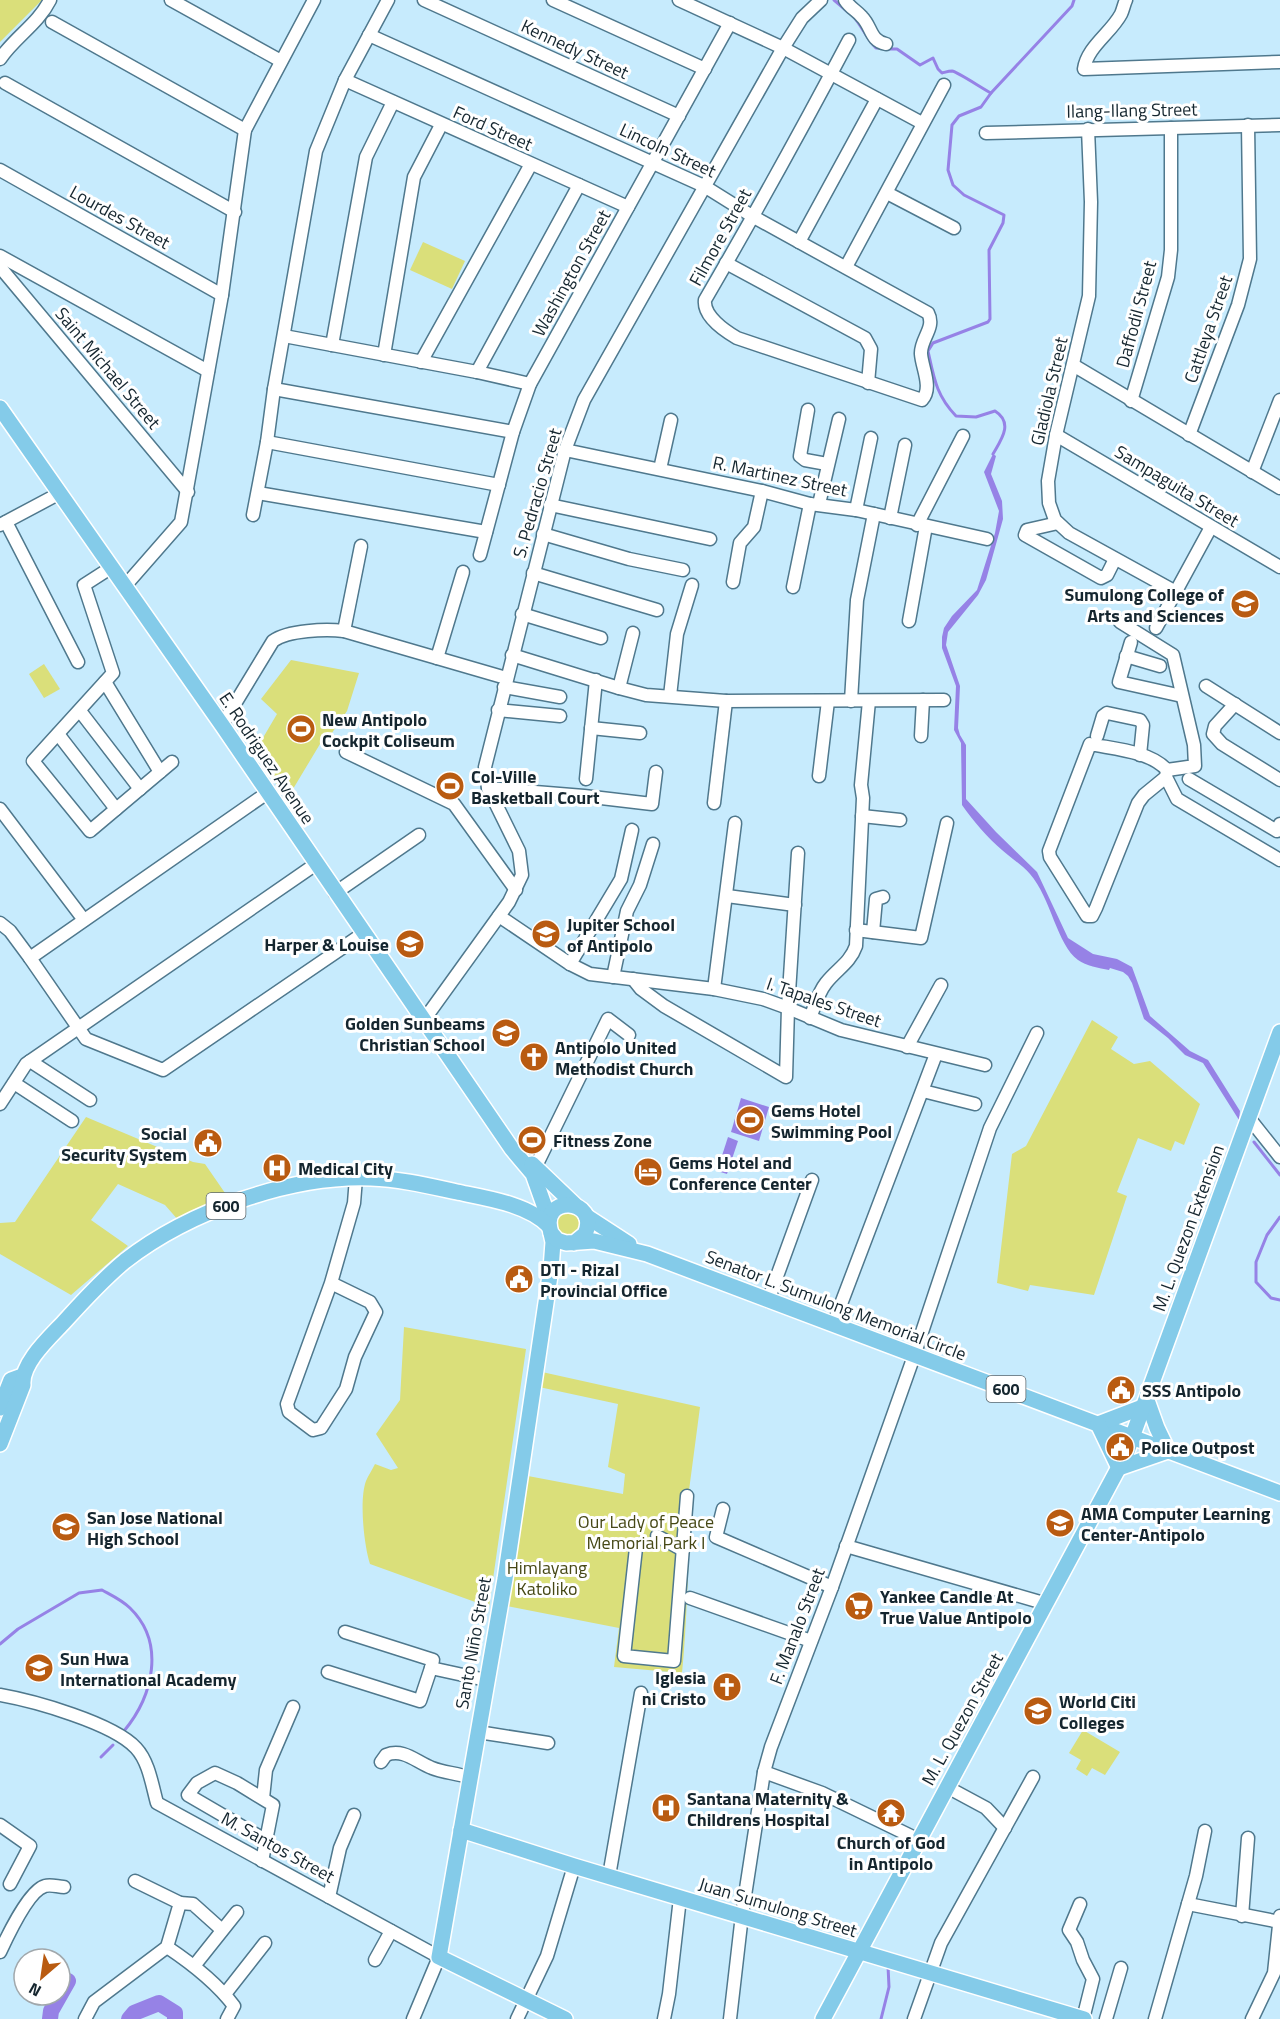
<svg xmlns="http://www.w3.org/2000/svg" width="1280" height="2019" font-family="'Titillium Web',sans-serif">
<rect width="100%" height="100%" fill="#c7ebfd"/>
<g fill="#dadf7a">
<path d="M0,0H42L0,42Z"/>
<path d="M423,242L465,261L452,289L410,270Z"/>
<path d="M291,660L359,673L347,711L323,746L320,744L287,799L254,753L277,714L261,699Z"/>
<path d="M44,664L60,689L44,698L29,674Z"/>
<path d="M1092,1020L1118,1037L1111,1049L1134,1064L1150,1061L1200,1104L1184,1145L1175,1141L1171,1151L1138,1138L1117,1192L1127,1196L1094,1295L1030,1285L1028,1291L997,1283L1012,1154L1026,1146Z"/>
<path d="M86,1117L193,1162L205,1164L225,1193L179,1221L165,1205L118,1184L91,1220L128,1246L71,1295L0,1254V1223L15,1222Z"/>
<circle cx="568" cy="1224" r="12"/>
<path d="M404,1327L526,1349L489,1607L370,1564C364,1545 359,1500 366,1481C368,1476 372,1470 375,1464L391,1470L398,1468L376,1434L400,1400Z"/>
<path d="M542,1372L700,1407L688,1498L693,1500C687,1557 688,1615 682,1673L614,1667L619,1628L507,1606L528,1476L623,1494L625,1474L608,1467L618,1404L539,1387Z"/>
<path d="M1083,1730L1120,1752L1105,1775L1092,1768L1087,1776L1076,1769L1081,1760L1069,1753Z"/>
</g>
<g fill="#9682e6">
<path d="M993,454L996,456L991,474L1002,501L1003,519L986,580L978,595L948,632L946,645L960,686L958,728L960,735L966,745V799L996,832L1037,872L1068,938L1093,954L1117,959L1132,967L1150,1016L1190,1051L1208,1060L1240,1111L1239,1120L1203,1063L1185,1055L1168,1038L1144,1019L1132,983L1128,976L1123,972L1110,968L1109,970C1099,968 1086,966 1078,960C1057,945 1051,898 1030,874C1022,865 1011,858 1002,850C988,838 973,821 962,805L961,743L954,730L956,686L942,648V637L944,628L952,616L977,590L995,533L999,511L984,472Z"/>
<path d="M741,1098L769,1107L759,1141L731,1132Z"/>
<path d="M728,1137L738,1141L727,1174L717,1171Z"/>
</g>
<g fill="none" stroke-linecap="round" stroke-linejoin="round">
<g stroke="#9682e6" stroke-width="3">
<path d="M834,0L848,12"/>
<path d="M853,16C862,26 866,38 876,48H881"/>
<path d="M887,49H897L920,65L933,58L938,69L942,73C946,72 949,71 952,71C958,72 983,89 991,93"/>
<path d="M993,454C1001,440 1014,423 995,411L976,417L956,416C936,395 934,378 928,351L933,343L988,322L990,319L989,250L1003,223L1004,215L964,195L953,185L948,170L952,125L959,116L981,107L991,93L1072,6L1074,0"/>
<path d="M1254,1142L1280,1175"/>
<path d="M1280,1217L1267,1235L1256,1262V1282L1271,1298L1280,1300"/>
<path d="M0,1644L18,1629L79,1593L102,1590C111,1595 122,1600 130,1608C166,1643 153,1696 124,1731"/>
<path d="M101,1757L113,1745"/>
<path d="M881,2019L889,1987L888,1966"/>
</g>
<g stroke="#9682e6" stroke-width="16">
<path d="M50,2019L51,2011L68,1981"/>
<path d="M129,2019L134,2013L159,2003L175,2013V2019"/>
</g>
<g stroke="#4f788d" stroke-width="15">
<g id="minor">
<path d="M171,0L281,61"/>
<path d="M424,0L679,116"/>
<path d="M553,0L705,69"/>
<path d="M679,0L783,48L922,123"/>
<path d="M845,0C850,8 856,10 862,17C872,27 870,41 886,44"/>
<path d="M1126,0C1124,4 1123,10 1121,14C1111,33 1087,47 1084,69L1280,62"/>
<path d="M52,22L245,130"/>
<path d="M369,35L704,186L752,216L928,313C936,328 920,339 921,354C922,368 933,388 922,400L737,338C725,331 703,316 705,300C755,214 803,127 849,40"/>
<path d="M0,59C15,37 38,24 50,0"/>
<path d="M345,80L628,207"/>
<path d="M5,83L235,212"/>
<path d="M1088,129L1091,202L1089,296L1056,435L1048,481L1049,503L1055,520L1069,533L1176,592"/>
<path d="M986,133L1280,125"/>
<path d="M0,170L222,295"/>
<path d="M887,193L954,228"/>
<path d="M799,242L877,99"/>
<path d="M0,256L208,371"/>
<path d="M726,263L865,338L871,349L868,383"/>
<path d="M0,267L188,492"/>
<path d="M846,267L944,85"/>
<path d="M284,336L477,372L530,384"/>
<path d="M332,345L366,157L393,102"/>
<path d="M384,355L414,177L441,125"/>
<path d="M421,362L531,164"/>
<path d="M1073,365L1280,488"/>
<path d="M477,372L579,185"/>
<path d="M274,389L513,432"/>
<path d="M1131,401L1168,277L1171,250V128"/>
<path d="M808,410L800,456L805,460L827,464"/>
<path d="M1056,435L1280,567"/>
<path d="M1189,435L1238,305L1250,259L1248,125"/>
<path d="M267,442L499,485"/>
<path d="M565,450L762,491L810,504L856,510L987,539"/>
<path d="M660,469L671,420"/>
<path d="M1252,472L1280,400"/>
<path d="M258,493L486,532"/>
<path d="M819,504L839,419"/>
<path d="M550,505L710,539"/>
<path d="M856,510L871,438"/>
<path d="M253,515L267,442L274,389L316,151L345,80L388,0"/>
<path d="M890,518L905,445"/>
<path d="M6,522L78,662"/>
<path d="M1058,523L1027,530L1025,535L1101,578L1107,575L1115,559"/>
<path d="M0,525L60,493"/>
<path d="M917,525L963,436"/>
<path d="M543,534L629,559L683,570"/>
<path d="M480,555L513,432L530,384L730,23"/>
<path d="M112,567L84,585L113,673L33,761L90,831L172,762"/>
<path d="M533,573L657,610"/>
<path d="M733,582L740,543L754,527L762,491"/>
<path d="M125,586L181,522L222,295L245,130L314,0"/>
<path d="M793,587L810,504"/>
<path d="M522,614L601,638"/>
<path d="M909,621L926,526"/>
<path d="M1120,622L1173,655L1194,745L1195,766L1167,770"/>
<path d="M1156,628L1211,527"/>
<path d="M344,631L361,546"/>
<path d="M1131,642L1119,682L1182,696"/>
<path d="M512,655L619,688L646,695L726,701L944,700"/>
<path d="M1126,656L1160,666"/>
<path d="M437,658L463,572"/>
<path d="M105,682L160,772"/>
<path d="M1206,686L1280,733"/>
<path d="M504,687L560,697"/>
<path d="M619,688L633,633"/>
<path d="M670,696L677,634L692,585"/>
<path d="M851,701L857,600L874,514"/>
<path d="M1235,704L1215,726L1213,734L1222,744L1280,780"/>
<path d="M498,710L560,716"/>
<path d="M80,711L140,789"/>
<path d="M222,725L273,641C288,630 326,629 344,631L506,678"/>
<path d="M591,728L640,733"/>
<path d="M58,734L116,809"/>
<path d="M921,736L923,700"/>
<path d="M1097,736L1103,716L1107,713L1140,720L1143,725L1140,755"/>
<path d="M346,752L454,804L516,890"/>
<path d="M819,776L828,701"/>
<path d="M1166,777L1144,795L1138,803L1096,908L1092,916H1087L1050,857L1049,851L1090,744C1114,749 1150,751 1167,770L1166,777L1177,799L1280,860"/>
<path d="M586,779L596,680"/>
<path d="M1189,779L1277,831L1280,824"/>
<path d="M488,788L584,796L652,804L656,772"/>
<path d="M714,803L726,701"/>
<path d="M0,809L84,920"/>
<path d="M862,816L900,820"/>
<path d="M335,893L419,835"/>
<path d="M727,896L795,905"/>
<path d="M499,916L570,964L590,974L714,989L763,999L788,1008L841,1030L985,1065"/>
<path d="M0,923L10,931L30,958L86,1039L163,1070L364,933"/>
<path d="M856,930L921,938L947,823"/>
<path d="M873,932L876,899L883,897"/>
<path d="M30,958L267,793"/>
<path d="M570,964L621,879L632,830"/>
<path d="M613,977L627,911L640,885L653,844"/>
<path d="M633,979L641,989L664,1006L786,1077L788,1008L798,853"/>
<path d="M714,989L735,823"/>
<path d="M810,1018C815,1006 818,993 826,983C837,969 850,963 856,946L863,798L861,785L869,701"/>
<path d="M424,1020L509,902L522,875L519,851L488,788L485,767L565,450L584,400L783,48L802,18L821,0"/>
<path d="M907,1047L941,985"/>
<path d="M30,1061L90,1100"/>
<path d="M14,1083L72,1121"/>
<path d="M923,1091L975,1104"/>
<path d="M0,1104L26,1064L316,864"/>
<path d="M1249,1118L1280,1157"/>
<path d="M535,1168L608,1019L629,1035"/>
<path d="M331,1283L370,1302L376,1312L355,1357L346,1389L321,1428L313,1430L289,1412L287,1404L331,1283L354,1203L356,1178"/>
<path d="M768,1301L812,1180"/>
<path d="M833,1325L936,1054"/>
<path d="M723,1509L716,1537L832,1587"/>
<path d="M657,1536L683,1550"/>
<path d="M641,1544L636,1548L624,1656L674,1661L687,1496"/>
<path d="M846,1546L1047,1604"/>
<path d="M690,1598L811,1641"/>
<path d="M345,1632L433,1660L431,1668"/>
<path d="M328,1672L420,1701L431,1668L486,1680"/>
<path d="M0,1695C34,1701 113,1723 136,1748C149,1762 152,1785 157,1803L439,1957L413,2019"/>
<path d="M478,1732L548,1743"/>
<path d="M381,1762L386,1755C404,1748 416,1762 432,1768C444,1773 458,1773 470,1778"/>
<path d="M764,1772L822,1793L919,1840"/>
<path d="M947,1787L986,1808L1005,1828"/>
<path d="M263,1798L266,1770L293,1707"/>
<path d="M0,1825L30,1846L10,1884"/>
<path d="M262,1861L273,1805L237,1783L215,1773L197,1783L188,1795L267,1841"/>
<path d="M609,1876L641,1693"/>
<path d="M329,1897L340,1848L354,1815"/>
<path d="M180,1903L193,1904L222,1930"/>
<path d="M1080,1904L1069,1930L1077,1942L1083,1960L1093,1979L1083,2019"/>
<path d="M1188,1904L1280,1922"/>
<path d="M1242,1916L1248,1838"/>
<path d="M167,1947C191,1963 216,1982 234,2006L227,2019"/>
<path d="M0,1952C7,1937 29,1890 45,1886C51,1884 58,1887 64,1887"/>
<path d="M375,1960L391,1931"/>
<path d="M194,1966L237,1912"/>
<path d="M225,1994L265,1943"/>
<path d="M85,2019L94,2002L167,1947L180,1903L135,1881"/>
<path d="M517,2019L547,1956L574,1866"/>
<path d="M664,2019L669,1994L680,1898"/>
<path d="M730,2019L742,1915L764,1772L771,1747L832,1587L914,1356L990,1128L1037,1033"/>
<path d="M914,2019L941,1943L1033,1777"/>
<path d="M1106,2019L1121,1968"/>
<path d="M1155,2019L1196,1876L1205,1831"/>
<path d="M1252,2019L1274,1973L1280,1916"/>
</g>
</g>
<g stroke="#fff" stroke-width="18">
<g id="major">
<path d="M0,408L222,725L512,1149L533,1174L549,1219"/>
<path d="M532,1164L576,1206"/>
<path d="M586,1216L629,1244"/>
<path d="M551,1233L553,1242L551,1269L505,1579L439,1957L565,2019"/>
<path d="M574,1243L585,1234C601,1198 538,1193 551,1233L557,1240L566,1243L594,1241L647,1254L1280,1493"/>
<path d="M1147,1400L1157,1428L1168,1451"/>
<path d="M0,1408L11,1380L22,1376"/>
<path d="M1098,1424L1145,1406"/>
<path d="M1098,1424L1119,1468"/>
<path d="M0,1444L23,1385C21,1363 50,1337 64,1322C83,1301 103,1279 125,1261C189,1211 291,1175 371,1178C400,1179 429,1186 457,1192C486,1198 528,1204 549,1226"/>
<path d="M1119,1468L1168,1451"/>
<path d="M461,1830L574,1866L1084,2019"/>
<path d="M823,2019L1126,1454L1280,1032"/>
</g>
</g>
<use href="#minor" stroke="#fff" stroke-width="12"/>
<use href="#major" stroke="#84cbe9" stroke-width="15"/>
</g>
<defs>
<g id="university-disc" transform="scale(1.5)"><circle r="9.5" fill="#b95b11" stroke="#fff"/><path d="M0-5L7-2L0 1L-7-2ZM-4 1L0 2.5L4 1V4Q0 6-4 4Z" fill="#fff"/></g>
<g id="stadium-disc" transform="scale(1.5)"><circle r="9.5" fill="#b95b11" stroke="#fff"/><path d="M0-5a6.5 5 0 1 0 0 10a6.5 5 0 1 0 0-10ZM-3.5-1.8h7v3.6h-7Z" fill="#fff"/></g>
<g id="school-disc" transform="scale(1.5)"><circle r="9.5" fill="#b95b11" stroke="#fff"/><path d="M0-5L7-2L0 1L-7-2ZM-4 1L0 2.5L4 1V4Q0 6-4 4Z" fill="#fff"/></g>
<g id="church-disc" transform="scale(1.5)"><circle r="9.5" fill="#b95b11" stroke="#fff"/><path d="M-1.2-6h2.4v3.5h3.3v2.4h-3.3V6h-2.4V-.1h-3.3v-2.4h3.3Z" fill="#fff"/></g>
<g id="civic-disc" transform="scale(1.5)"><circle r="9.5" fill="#b95b11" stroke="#fff"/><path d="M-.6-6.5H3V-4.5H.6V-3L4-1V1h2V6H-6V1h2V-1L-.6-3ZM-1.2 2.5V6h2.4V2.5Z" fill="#fff"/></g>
<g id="hospital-disc" transform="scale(1.5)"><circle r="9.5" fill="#b95b11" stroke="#fff"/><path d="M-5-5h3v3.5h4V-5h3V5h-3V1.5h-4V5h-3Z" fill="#fff"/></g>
<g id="hotel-disc" transform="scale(1.5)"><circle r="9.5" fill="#b95b11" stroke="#fff"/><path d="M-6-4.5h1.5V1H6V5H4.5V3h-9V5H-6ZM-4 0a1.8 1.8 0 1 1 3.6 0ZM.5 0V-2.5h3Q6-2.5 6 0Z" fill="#fff"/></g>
<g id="supermarket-disc" transform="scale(1.5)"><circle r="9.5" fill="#b95b11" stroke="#fff"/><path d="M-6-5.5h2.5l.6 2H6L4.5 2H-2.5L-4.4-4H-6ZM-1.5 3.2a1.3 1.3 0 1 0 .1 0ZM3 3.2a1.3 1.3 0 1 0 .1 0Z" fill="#fff"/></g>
<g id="temple-disc" transform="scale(1.5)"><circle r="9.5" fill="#b95b11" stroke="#fff"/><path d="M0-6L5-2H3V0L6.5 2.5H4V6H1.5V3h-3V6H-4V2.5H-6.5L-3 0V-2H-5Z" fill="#fff"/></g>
</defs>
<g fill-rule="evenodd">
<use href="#university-disc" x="1245" y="604"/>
<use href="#stadium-disc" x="301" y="729"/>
<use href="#stadium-disc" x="450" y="786"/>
<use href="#school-disc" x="546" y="934"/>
<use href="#school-disc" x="410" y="944"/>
<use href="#school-disc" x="506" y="1033"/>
<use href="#church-disc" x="534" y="1057"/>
<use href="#stadium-disc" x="750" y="1120"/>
<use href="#stadium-disc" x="532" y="1140"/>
<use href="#civic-disc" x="208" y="1143"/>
<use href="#hospital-disc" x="277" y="1168"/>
<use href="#hotel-disc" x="648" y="1172"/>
<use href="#civic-disc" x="519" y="1279"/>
<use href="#civic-disc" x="1121" y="1390"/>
<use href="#civic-disc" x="1120" y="1447"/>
<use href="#school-disc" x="1060" y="1523"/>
<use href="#school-disc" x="66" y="1527"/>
<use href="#supermarket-disc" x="859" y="1606"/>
<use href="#school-disc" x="39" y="1668"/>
<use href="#church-disc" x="727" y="1687"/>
<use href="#university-disc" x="1038" y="1711"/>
<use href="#hospital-disc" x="666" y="1808"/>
<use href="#temple-disc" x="891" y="1813"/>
</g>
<g text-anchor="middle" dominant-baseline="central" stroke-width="6" stroke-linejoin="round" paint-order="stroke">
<g fill="#fff" stroke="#5b676d" stroke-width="1.5">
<rect x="206.5" y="1193" width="39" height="26" rx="4.5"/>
<rect x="986.5" y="1376" width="39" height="26" rx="4.5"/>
</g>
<g font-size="16" font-weight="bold" fill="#15262f">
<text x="226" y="1206">600</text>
<text x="1006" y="1389">600</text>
</g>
<g font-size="18" fill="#15262f" stroke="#fff">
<text transform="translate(575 49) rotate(25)">Kennedy Street</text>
<text transform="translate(1132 110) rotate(-1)">Ilang-Ilang Street</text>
<text transform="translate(493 128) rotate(24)">Ford Street</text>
<text transform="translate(668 150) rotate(25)">Lincoln Street</text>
<text transform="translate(120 217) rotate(29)">Lourdes Street</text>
<text transform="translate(720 237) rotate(-61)">Filmore Street</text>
<text transform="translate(571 273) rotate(-61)">Washington Street</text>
<text transform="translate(1136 314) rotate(-75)">Daffodil Street</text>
<text transform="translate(1208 329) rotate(-71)">Cattleya Street</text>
<text transform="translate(108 368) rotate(50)">Saint Michael Street</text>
<text transform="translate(1049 391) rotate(-77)">Gladiola Street</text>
<text transform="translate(780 476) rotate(12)">R. Martinez Street</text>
<text transform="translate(1177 486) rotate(31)">Sampaguita Street</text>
<text transform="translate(537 493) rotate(-74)">S. Pedracio Street</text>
<text transform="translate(267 758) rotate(56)">E. Rodriguez Avenue</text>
<text transform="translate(824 1002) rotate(19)">I. Tapales Street</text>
<text transform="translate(1188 1228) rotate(-70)">M. L. Quezon Extension</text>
<text transform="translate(836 1305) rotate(21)">Senator L. Sumulong Memorial Circle</text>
<text transform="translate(797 1626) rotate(-69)">F. Manalo Street</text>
<text transform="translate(473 1643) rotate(-80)">Santo Niño Street</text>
<text transform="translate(962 1719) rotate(-61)">M. L. Quezon Street</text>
<text transform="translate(278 1847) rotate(29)">M. Santos Street</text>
<text transform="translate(778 1907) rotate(17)">Juan Sumulong Street</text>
</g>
<g font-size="18" font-weight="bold" fill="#15262f" stroke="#fff" text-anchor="start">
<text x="1224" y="594" text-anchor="end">Sumulong College of<tspan x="1224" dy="21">Arts and Sciences</tspan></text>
<text x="322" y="719">New Antipolo<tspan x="322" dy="21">Cockpit Coliseum</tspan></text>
<text x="471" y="776">Col-Ville<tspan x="471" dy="21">Basketball Court</tspan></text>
<text x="567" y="924">Jupiter School<tspan x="567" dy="21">of Antipolo</tspan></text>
<text x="389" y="944" text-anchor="end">Harper &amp; Louise</text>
<text x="485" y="1023" text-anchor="end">Golden Sunbeams<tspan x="485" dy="21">Christian School</tspan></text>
<text x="555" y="1047">Antipolo United<tspan x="555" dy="21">Methodist Church</tspan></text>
<text x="771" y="1110">Gems Hotel<tspan x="771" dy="21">Swimming Pool</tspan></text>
<text x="187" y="1133" text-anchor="end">Social<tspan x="187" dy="21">Security System</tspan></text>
<text x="553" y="1140">Fitness Zone</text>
<text x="669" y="1162">Gems Hotel and<tspan x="669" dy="21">Conference Center</tspan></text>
<text x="298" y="1168">Medical City</text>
<text x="540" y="1269">DTI - Rizal<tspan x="540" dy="21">Provincial Office</tspan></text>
<text x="1142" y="1390">SSS Antipolo</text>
<text x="1141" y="1447">Police Outpost</text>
<text x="1081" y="1513">AMA Computer Learning<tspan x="1081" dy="21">Center-Antipolo</tspan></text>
<text x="87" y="1517">San Jose National<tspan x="87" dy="21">High School</tspan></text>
<text x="880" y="1596">Yankee Candle At<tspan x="880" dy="21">True Value Antipolo</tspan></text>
<text x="60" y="1658">Sun Hwa<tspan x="60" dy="21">International Academy</tspan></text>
<text x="706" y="1677" text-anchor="end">Iglesia<tspan x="706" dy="21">ni Cristo</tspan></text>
<text x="1059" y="1701">World Citi<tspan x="1059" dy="21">Colleges</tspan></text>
<text x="687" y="1798">Santana Maternity &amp;<tspan x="687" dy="21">Childrens Hospital</tspan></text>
<text x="891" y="1842" text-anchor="middle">Church of God<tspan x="891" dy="21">in Antipolo</tspan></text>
</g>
<g font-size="18" fill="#464816" stroke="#fff">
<text x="646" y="1521">Our Lady of Peace<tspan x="646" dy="21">Memorial Park I</tspan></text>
<text x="547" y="1567">Himlayang<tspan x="547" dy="21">Katoliko</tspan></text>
</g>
</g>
<g transform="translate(42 1977) rotate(209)"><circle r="28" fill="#ffffff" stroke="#a1a8ac" stroke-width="1.5"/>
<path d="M0-4.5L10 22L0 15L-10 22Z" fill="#b95b11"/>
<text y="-9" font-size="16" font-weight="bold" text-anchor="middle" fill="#15262f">N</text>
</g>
</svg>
